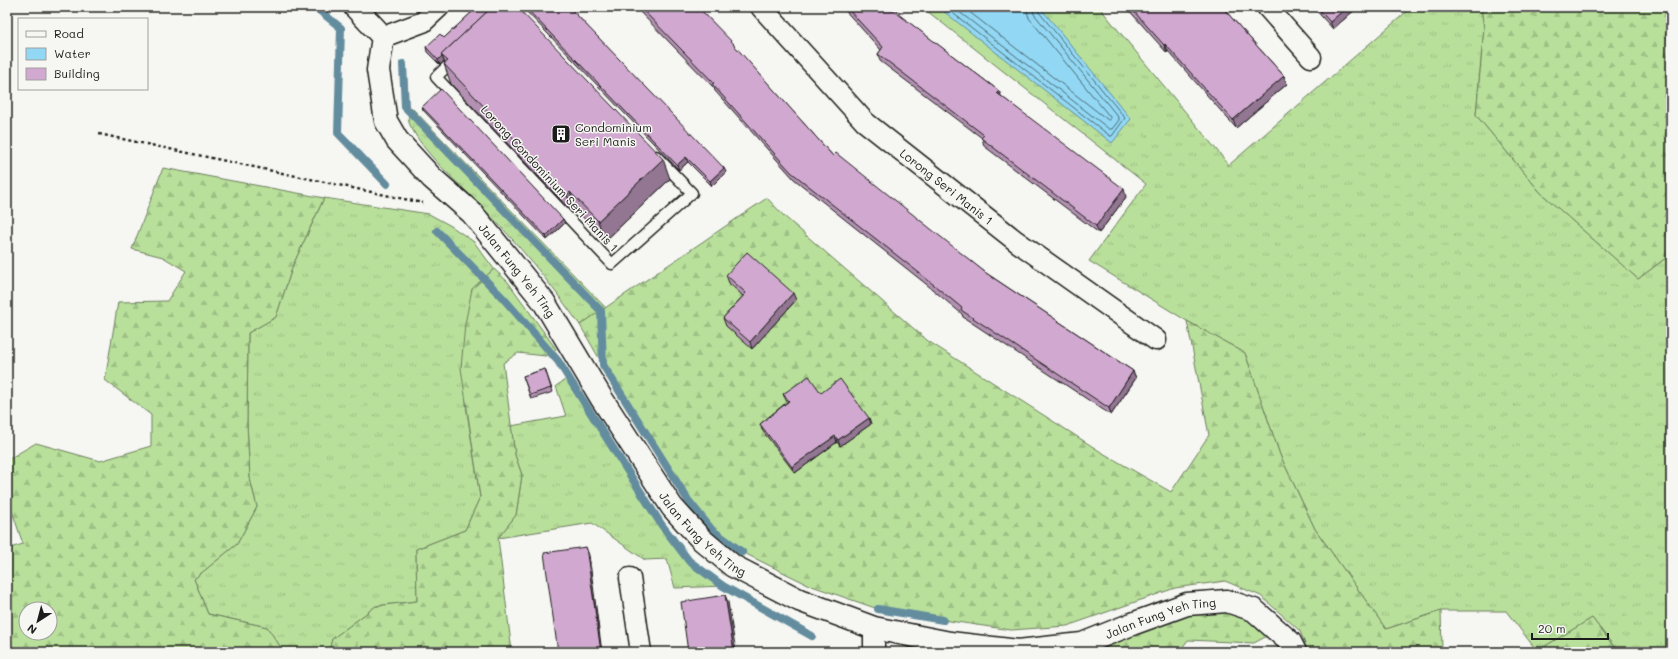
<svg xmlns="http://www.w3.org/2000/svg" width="1678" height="659" font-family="Mali,sans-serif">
<defs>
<pattern id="grass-tufts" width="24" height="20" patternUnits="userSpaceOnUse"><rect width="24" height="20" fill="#b9e09b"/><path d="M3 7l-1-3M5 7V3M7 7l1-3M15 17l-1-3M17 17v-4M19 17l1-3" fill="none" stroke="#9ec085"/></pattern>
<pattern id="forest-firs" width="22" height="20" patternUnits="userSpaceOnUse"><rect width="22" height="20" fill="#b9e09b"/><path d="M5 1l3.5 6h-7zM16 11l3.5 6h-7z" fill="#9ec085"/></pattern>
</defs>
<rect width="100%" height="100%" fill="#f6f6f2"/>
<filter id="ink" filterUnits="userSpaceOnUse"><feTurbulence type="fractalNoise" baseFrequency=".025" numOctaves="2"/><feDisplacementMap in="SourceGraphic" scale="8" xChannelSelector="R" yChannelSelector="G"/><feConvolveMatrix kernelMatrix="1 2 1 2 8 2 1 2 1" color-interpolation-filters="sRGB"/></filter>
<g filter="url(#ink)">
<g fill="url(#grass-tufts)" stroke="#6a7e5c">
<path d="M922,7H1099L1229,165L1412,7H1481L1484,28L1476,115L1541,193L1638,279L1671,254V652H1618L1592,618L1537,651L1506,611H1441L1386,629L1315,529L1280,455L1245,353L1187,321L1089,261L1146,184Z"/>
<path d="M411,107L606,308L580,325C550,283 518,243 481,206C457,181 427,158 411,127C407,120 408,115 411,107Z"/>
<path d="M324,198L429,214L451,226L474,242L494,269L472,289L466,405L480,497L465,530L416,549L417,601L376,606L332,639L329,652H284L267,627L208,614L194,579L237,544L257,507L250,479L247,424L248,333L276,317L293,265Z"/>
<path d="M568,378L661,524L689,561L723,586L675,588L667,559L645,560L592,523L498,538L516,515L522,475L515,455L511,426L566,416L556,386Z"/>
<path d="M911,645L962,652H902Z"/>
</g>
<g fill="url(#forest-firs)" stroke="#6a7e5c" fill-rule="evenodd">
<path d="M1481,7H1671V254L1638,279L1541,193L1476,115L1484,28Z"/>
<path d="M163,168L324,198L293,265L276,317L248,333L247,424L250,479L257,507L237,544L194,579L208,614L267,627L284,652H7V549L23,544L7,496V460L36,443L100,461L151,446V415L105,380L118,302L167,301L186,271L163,257L132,249ZM26,609H50V633H26Z"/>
<path d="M767,198L785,217L928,341L1101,452L1171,492L1209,435L1187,321L1245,353L1280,455L1315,529L1386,629L1441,611L1442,652H1308L1300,631L1261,596L1225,581L1175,588L1067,626L1011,630L943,620L878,609L809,585L742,552L712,530L688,500L603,365L580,325Z"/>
<path d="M494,269L508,282L556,349L546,356L518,353L503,363L515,455L522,475L516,515L498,538L512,652H329L332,639L376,606L417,601L416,549L465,530L480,497L461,368L465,324L472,289Z"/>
<path d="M1212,605L1252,617L1271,634L1254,643L1188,640L1179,652H1068Z"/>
<path d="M1592,618L1618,652H1537V651Z"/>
</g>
<path fill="#92d8f4" stroke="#638d9e" d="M938,7H1040L1131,119L1112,143Z"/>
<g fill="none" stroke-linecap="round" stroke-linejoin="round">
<g stroke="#4b6772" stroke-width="1">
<path d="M945,7L1110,136H1112L1125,118L1038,11L1037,7"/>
<path d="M953,7L1109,129H1112L1119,120V118L1034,14L1032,7"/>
<path d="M963,7L1108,120H1110V117L1029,18L1026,7"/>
</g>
<g stroke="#638d9e" stroke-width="8">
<path d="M315,7L341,28L338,133L387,184"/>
<path d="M403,64L405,107L601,311L603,365L688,500L712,530L742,552"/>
<path d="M437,231L503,298L558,361L661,524L689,561L723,586L812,636"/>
<path d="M878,609L943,620"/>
</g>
<g stroke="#1c1c1c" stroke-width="13">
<path id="service" d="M455,59L436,77L612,264L692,193L656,156"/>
</g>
<g stroke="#1c1c1c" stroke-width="23">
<g id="minor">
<path id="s1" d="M761,7L865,122L1016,241L1156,340"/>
<path d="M1267,7L1311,57"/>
<path d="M383,37L423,22L439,7"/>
<path d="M630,578L641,652"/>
<path d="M874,628V652"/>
</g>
</g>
<g stroke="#1c1c1c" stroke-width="25">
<g id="tertiary">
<path id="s2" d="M355,7L383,37L378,70L386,121L397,140L432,178L472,213L544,302L602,399L672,507L701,539L733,566L799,600L874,628L950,643L1018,651L1082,644L1132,624L1187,604L1227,601L1254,610L1290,642L1295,652"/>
</g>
</g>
<path stroke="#1c1c1c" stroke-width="2.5" stroke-dasharray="3 3" stroke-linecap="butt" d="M99,134L423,203"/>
<use href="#service" stroke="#f6f6f2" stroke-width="10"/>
<use href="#minor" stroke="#f6f6f2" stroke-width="20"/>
<use href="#tertiary" stroke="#f6f6f2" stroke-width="22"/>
</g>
<g fill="#b491b3" stroke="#1c1c1c">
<path d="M467,7L670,179L605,241L577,211L574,214L451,84L444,64H445L444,61L440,65L427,52L426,47L444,38L471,13L469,12Z"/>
<path d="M522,7H569L726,172L712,186L688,162L679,170Z"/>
<path d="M635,7H698L735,47L833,156L986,273L1133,371L1136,378L1111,415L963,317L962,314L926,284L794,179L715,91L714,88Z"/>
<path d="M842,7H900L895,12L999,91L1001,96L1126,197L1099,233L984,146L982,138L880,61L878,54L881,50Z"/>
<path d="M1126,7H1222L1284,76L1287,84L1236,128L1168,51L1167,53Z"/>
<path d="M1313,7H1358L1333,29Z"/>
<path d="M422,107L563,219L565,223L547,240L423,110Z"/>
<path d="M726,275L796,300L752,349L726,326L723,318L743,296L729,283Z"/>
<path d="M545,369L553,392L531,399L523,376Z"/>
<path d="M821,393L869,418L871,424L840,446L837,442L795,473L762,430L760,424L787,402L783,394Z"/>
</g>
<g fill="#927692" stroke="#1c1c1c">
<path d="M889,7H900L892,15Z"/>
<path d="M1347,7H1358L1333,29L1330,22Z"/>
<path d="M1165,44L1168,51L1167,53L1164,45Z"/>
<path d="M442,56L444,61L440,65L438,60Z"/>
<path d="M1284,76L1287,84L1236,128L1233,120Z"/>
<path d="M999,91L1002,98L997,93Z"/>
<path d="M686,157L688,162L679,170L677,165Z"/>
<path d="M663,159L670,179L605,241L598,221Z"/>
<path d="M724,168L726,172L712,186L710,181Z"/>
<path d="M1124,189L1126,197L1099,233L1096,226Z"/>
<path d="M570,192L577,211L574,214L567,195Z"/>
<path d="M563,219L565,223L547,240L546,236Z"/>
<path d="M793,293L796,300L752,349L750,342Z"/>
<path d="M1133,371L1136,378L1111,415L1109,408Z"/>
<path d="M869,418L871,424L840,446L838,440Z"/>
<path d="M835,436L837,442L795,473L792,467Z"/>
<path d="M586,547L589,555L602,652H601Z"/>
<path d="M725,595L728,602L736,652H734Z"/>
</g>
<g fill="#d1a9d0" stroke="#1c1c1c">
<path d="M467,7H492L441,55L442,56L438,60L426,47L440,34L444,38L472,12Z"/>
<path d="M492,7H517L663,159L598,221L570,192L567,195L444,64L448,61L441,55Z"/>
<path d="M525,7H569L724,168L710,181L686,157L677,165Z"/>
<path d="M640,7H698L734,44H733L833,156L836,153L986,273L1133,371L1109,408L961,310L962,308L923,276L791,172L712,84L714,83Z"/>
<path d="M846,7H890H889L999,91L997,93L1124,189L1096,226L981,138L984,135L878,54L883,47Z"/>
<path d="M1130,7H1222L1284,76L1233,120L1165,44L1164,45Z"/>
<path d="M1317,7H1347L1330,22Z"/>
<path d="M441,89L563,219L546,236L422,107Z"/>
<path d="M747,252L793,293L750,342L723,318L746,293L726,275Z"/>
<path d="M545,369L551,388L530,395L523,376Z"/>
<path d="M809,376L821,393L840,379L869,418L838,440L835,436L792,467L760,424L789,401L783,394Z"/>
<path d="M586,547L601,652H558L544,553Z"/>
<path d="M725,595L734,652H688L681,602Z"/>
</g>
</g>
<defs>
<g id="building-square" transform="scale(1)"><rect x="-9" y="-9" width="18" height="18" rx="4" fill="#1c1c1c" stroke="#f6f6f2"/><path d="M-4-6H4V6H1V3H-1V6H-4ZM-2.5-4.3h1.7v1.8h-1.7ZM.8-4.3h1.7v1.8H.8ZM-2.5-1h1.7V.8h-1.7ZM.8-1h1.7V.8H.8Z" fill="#fff"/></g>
</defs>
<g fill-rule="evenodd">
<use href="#building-square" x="561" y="134"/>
</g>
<g text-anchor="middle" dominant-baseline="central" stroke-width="3" stroke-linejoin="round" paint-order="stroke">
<g font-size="12" fill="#1c1c1c" stroke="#f6f6f2" text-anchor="start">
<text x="575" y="127">Condominium<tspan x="575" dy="14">Seri Manis</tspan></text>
</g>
<g font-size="12" fill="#1c1c1c" stroke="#f6f6f2">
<text transform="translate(550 178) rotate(47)">Lorong Condominium Seri Manis 1</text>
<text stroke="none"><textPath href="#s1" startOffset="259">Lorong Seri Manis 1</textPath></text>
<text stroke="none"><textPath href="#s2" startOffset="326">Jalan Fung Yeh Ting</textPath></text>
<text stroke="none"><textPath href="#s2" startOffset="650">Jalan Fung Yeh Ting</textPath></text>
<text stroke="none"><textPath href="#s2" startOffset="1142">Jalan Fung Yeh Ting</textPath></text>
</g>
</g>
<rect width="1678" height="659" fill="none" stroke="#f6f6f2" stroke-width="24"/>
<rect x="12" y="12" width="1654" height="635" fill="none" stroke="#1c1c1c" stroke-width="1.5" filter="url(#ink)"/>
<rect x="18" y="18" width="130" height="72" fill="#f6f6f2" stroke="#9f9f9c"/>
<rect x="26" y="31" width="20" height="6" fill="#f6f6f2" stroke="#9f9f9c"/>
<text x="54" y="38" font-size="12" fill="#1c1c1c">Road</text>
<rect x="26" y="48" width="20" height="12" fill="#92d8f4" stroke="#9f9f9c"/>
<text x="54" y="58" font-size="12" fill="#1c1c1c">Water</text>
<rect x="26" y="68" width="20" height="12" fill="#d1a9d0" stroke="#9f9f9c"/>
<text x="54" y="78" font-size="12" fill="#1c1c1c">Building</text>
<g transform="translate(38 621) rotate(216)"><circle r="19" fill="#f6f6f2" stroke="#9f9f9c"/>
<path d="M0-3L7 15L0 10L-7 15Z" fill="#1c1c1c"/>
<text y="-6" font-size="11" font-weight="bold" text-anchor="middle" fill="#1c1c1c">N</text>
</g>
<path d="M1532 633v6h76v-6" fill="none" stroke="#1c1c1c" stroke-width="2"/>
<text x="1538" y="633" font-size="12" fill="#1c1c1c" stroke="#f6f6f2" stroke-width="3" paint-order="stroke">20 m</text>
</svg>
